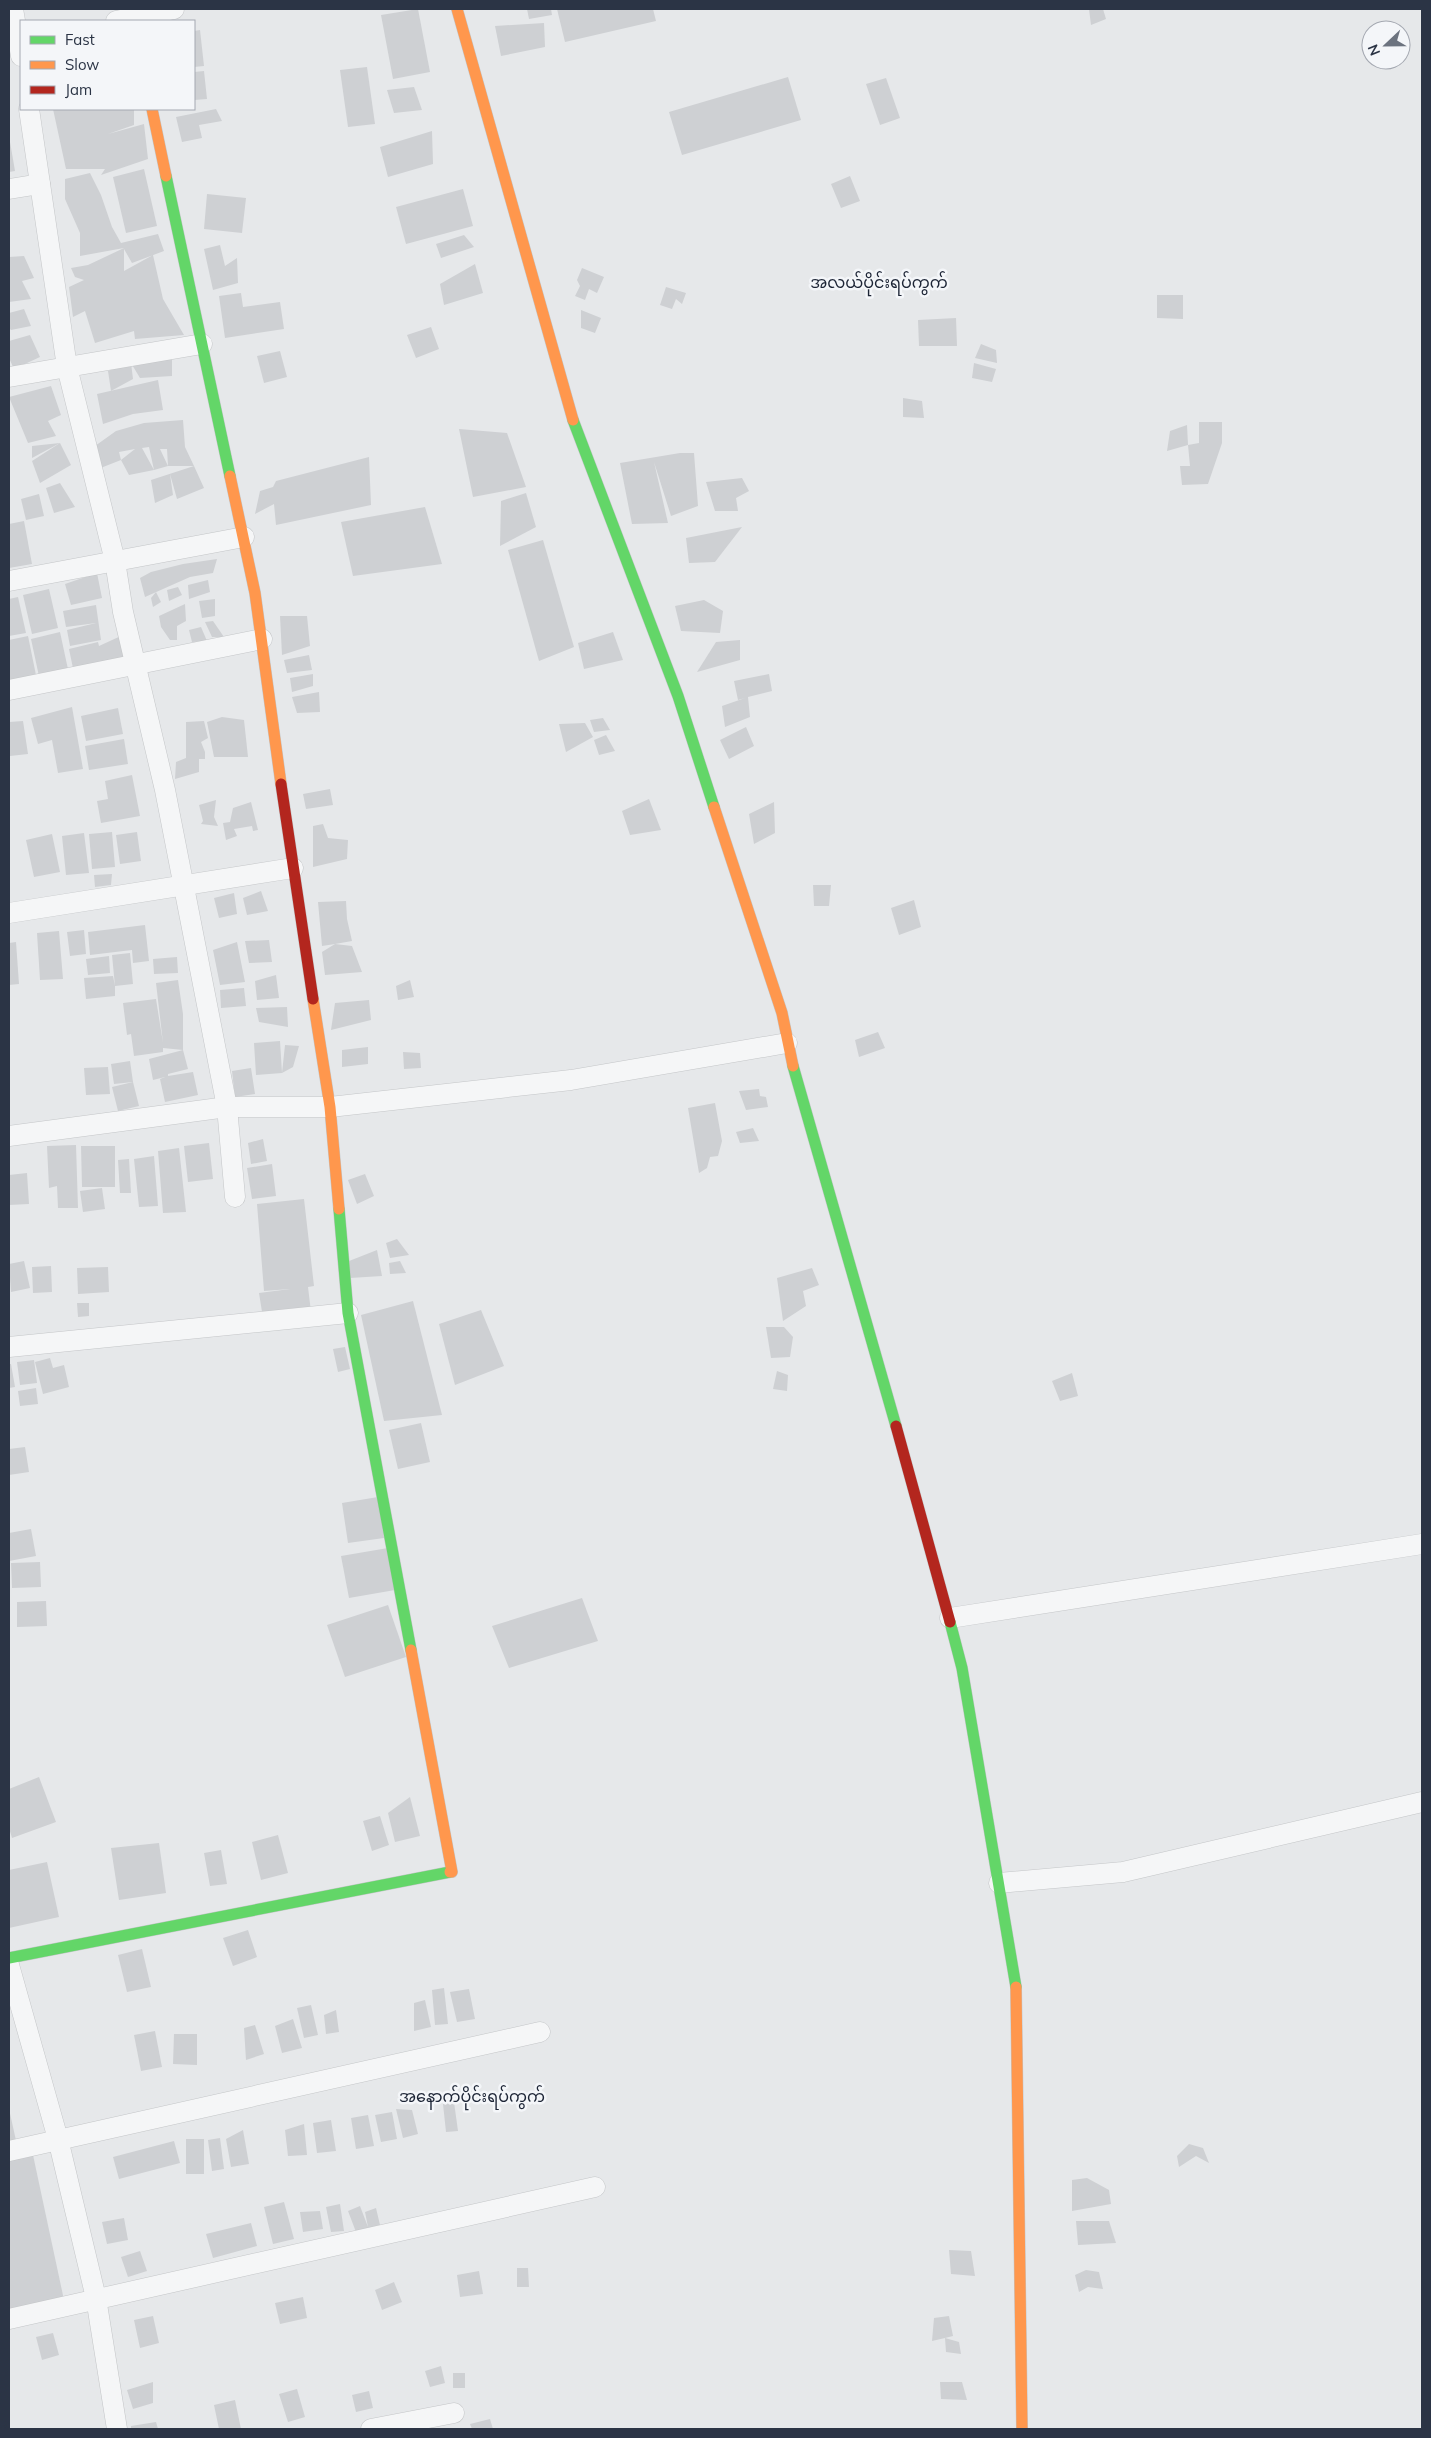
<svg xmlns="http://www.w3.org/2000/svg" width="1431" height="2438" font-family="Mulish,'Noto Sans Myanmar',sans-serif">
<rect width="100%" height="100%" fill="#e6e8ea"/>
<g fill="#ced0d3">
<path d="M418,9L430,72L393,79L381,15Z"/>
<path d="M527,9H551L552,15L529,19Z"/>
<path d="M557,9H653L656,21L565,42Z"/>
<path d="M1089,9H1103L1106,19L1091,25Z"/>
<path d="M544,23L545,47L501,56L495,26Z"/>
<path d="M200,30L204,66L194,67V31Z"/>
<path d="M367,67L375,124L348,127L340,70Z"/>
<path d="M204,71L207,99L194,100V72Z"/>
<path d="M788,77L801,120L682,155L669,112Z"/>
<path d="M886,78L900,118L880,125L866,84Z"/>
<path d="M414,87L422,110L394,113L387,90Z"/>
<path d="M53,109H134V125L108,134L144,124L148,159L101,175L105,169H66Z"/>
<path d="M216,109L222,121L199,125L202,138L182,142L176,117Z"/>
<path d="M432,131L433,164L388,177L380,147Z"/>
<path d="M9,136L15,171L9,172Z"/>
<path d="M144,169L157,226L126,233L113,177Z"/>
<path d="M90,173L101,195L112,227L121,243L158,234L164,251L132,263L124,249V271L153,255L163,299L184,335L135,339L134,331L95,343L85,311L73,317L69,287L84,280L75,277L71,268L88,265L124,248L80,256V233L65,199V179Z"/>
<path d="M850,176L860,201L841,208L831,184Z"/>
<path d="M463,189L473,226L406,244L396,207Z"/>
<path d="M207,194L246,198L242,233L204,229Z"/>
<path d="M464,235L474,247L441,258L436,244Z"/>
<path d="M220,245L225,266L237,258L238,283L213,290L204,249Z"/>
<path d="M24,256L34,278L22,281L31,299L9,302V257Z"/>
<path d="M475,264L483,293L444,305L440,284Z"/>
<path d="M582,268L604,277L597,293L589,289L585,300L575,296L580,286L577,280Z"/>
<path d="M666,287L686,293L682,304L676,299L672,309L660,305Z"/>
<path d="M241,293L243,307L280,302L284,329L225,338L219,296Z"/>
<path d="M1157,295H1183V319L1157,318Z"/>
<path d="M24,309L31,326L11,330L9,328V313Z"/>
<path d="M581,310L601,318L595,333L581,328Z"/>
<path d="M956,318L957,346H919L918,320Z"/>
<path d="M431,327L439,349L416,358L407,335Z"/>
<path d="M30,335L40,357L14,369L9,358V341Z"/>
<path d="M981,344L996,350L997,363L975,358Z"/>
<path d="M280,351L287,377L264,383L257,356Z"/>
<path d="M172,359V376L140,378L131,363Z"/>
<path d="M131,363L133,379L111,391L108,371Z"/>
<path d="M974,363L996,369L992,382L972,378Z"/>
<path d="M158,380L163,410L133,414L103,424L97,394Z"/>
<path d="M51,386L61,415L48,421L56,436L28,443L9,397Z"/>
<path d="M903,398L922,401L924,418L903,417Z"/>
<path d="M183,420L185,447L194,466H168L167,449H160L168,466L154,470L149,447L142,448L154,470L129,475L121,460L135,449L119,452L121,460L98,469L95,446L116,431L144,423Z"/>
<path d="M1199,422H1222V443L1208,484L1182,485L1180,466H1190L1188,445L1199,443Z"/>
<path d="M1187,425L1188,445L1167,451L1170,431Z"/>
<path d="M459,429L507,433L526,487L473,497Z"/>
<path d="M60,443L32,458V446Z"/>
<path d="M60,443L71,465L40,483L32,461Z"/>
<path d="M680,453H694L698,506L671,516L654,462L668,523L632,524L620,463Z"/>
<path d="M369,457L371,505L276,525L274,504L255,514L260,491L273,487L276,481Z"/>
<path d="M194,466L204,488L177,499L170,474L173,495L155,503L151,480Z"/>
<path d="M742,478L749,491L736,498L738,511H715L706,482Z"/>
<path d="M60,483L75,507L54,513L46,488Z"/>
<path d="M526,493L536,527L500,546L501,501Z"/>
<path d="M39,494L44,516L26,520L21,499Z"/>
<path d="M425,507L442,564L353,576L341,522Z"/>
<path d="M24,521L32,564L9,568V524Z"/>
<path d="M742,527L715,562L689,563L686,538Z"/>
<path d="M543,540L574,647L539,661L508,550Z"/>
<path d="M217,559L213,573L190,577L145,597L140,578L151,572L183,564Z"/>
<path d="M97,573L102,598L71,605L65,584Z"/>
<path d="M208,580L210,592L189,599L188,585Z"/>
<path d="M178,587L182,595L169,601L167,590Z"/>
<path d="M49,589L58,628L32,634L23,595Z"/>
<path d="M156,592L161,602L153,607L151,598Z"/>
<path d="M18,597L26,633L9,636V599Z"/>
<path d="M215,599V616L202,618L199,601Z"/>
<path d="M704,600L723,611L720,633L681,631L675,606Z"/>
<path d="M185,604L186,621L177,626V640H170L161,627L159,616Z"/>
<path d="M96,605L101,640L70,646L67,630L96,623L66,627L63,611Z"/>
<path d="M280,616H307L310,646L282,655Z"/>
<path d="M213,621L224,637H212L205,622Z"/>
<path d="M201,627L207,641L192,642L189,630Z"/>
<path d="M60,632L69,674L40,681L31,639Z"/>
<path d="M613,632L623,660L584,669L578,643Z"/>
<path d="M123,635V660L74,673L69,649L98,642L99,646Z"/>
<path d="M28,636L37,680L9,686V640Z"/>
<path d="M740,640V660L697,672L716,642Z"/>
<path d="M309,655L312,670L287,673L284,660Z"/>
<path d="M313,674V686L292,692L290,678Z"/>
<path d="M769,674L772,691L748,697L750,717L725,727L722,706L745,698L738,700L734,681Z"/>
<path d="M319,692L320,712L297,713L292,697Z"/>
<path d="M72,707L83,769L58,773L52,740L38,744L31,718Z"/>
<path d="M118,708L123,734L86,741L81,716Z"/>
<path d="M222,717L244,720L248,757H214L207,722Z"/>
<path d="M603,718L610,730L594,732L590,720Z"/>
<path d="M23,721L28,754L10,756L9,722Z"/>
<path d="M204,721L208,738L201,742L205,752V759H199V772L175,779L176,762L186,758V722Z"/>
<path d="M585,723L593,737L566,752L559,724Z"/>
<path d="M746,727L754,746L729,759L720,740Z"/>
<path d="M606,735L615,751L599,755L594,740Z"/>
<path d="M124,739L128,764L89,770L85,746Z"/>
<path d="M132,775L140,816L101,823L97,801L108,799L105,781Z"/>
<path d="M330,789L333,805L306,809L303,794Z"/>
<path d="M649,799L661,830L630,835L622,811Z"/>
<path d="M216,800L214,817L218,826L201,824L203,821L199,805Z"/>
<path d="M251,802L258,830L253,831L252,826L234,829L237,836L226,840L223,823L230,822L233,808Z"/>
<path d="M774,802L775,833L754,844L749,814Z"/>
<path d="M323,824L328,838L348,840L347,859L313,867V826Z"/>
<path d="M112,832L115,867L92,869L89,834Z"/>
<path d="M137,832L141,861L120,864L116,835Z"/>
<path d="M84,833L89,873L66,875L62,836Z"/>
<path d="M52,834L60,872L34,877L26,840Z"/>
<path d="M112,874L111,885L95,887L94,875Z"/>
<path d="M813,885H831L829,906H814Z"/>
<path d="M261,891L268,911L247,915L243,898Z"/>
<path d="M234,893L237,914L219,918L214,898Z"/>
<path d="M914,900L921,927L899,935L891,908Z"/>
<path d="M346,901L347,919L352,941L335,944L352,946L362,972L325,975L322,952L335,944L322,946L318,902Z"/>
<path d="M145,925L149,961L133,963L132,950L90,955L88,932Z"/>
<path d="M84,930L86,954L70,956L67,932Z"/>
<path d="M59,931L63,979L40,980L37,933Z"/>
<path d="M269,940L272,962L249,963L245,941Z"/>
<path d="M16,942L19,984L9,985V943Z"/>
<path d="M237,942L245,982L220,985L213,950Z"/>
<path d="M130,953L133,984L115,986V996L86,999L84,978L113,976L115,986L112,955Z"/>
<path d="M109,956L110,973L88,975L86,959Z"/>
<path d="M177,957L178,973L154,974L153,959Z"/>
<path d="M276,975L279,998L257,1000L255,981Z"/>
<path d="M178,980L183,1014V1050L163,1048V1052L134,1056L131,1034L127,1035L123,1003L156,999L163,1043L156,983Z"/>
<path d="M410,980L414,997L398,1000L396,986Z"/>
<path d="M244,988L246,1006L221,1008L220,990Z"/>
<path d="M369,1000L371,1020L331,1030L335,1003Z"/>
<path d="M287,1007L288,1027L259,1022L256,1008Z"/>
<path d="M878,1032L885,1048L859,1057L855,1040Z"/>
<path d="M280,1041L282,1073L285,1045L299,1046L293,1067L282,1073L256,1075L254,1043Z"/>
<path d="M368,1047V1064L342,1067V1050Z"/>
<path d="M183,1050L188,1069L168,1074V1076L193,1072L198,1095L165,1102L160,1079L165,1077L153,1080L149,1059Z"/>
<path d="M403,1052L420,1053L421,1068L404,1069Z"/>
<path d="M130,1061L133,1082L114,1084L111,1064Z"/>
<path d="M108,1067L110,1094L86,1095L84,1068Z"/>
<path d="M251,1068L255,1094L235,1097L232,1071Z"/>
<path d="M133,1082L139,1106L118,1111L112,1087Z"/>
<path d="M759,1089L760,1096L766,1097L768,1107L746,1110L739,1091Z"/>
<path d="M715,1103L722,1141L718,1156L710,1157L707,1168L699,1173L688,1108Z"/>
<path d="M753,1128L759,1141L740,1143L736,1132Z"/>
<path d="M263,1139L267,1161L251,1164L248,1143Z"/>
<path d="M209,1143L213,1179L188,1182L184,1146Z"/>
<path d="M76,1145L78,1208H58L57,1186L49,1188L47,1146Z"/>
<path d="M81,1146H115V1187H82Z"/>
<path d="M179,1148L186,1212L163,1213L158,1151Z"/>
<path d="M154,1156L158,1206L139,1207L134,1159Z"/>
<path d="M129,1159L131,1193H120L118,1160Z"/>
<path d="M272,1164L276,1196L252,1199L247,1168Z"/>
<path d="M27,1173L29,1204L9,1205V1175Z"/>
<path d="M365,1174L374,1196L357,1204L348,1180Z"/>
<path d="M102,1188L105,1209L83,1212L80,1191Z"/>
<path d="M304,1199L314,1286L308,1287L311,1312L263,1318L259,1293L290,1289L264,1291L257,1204Z"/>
<path d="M397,1239L409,1255L390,1258L386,1243Z"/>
<path d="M377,1250L382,1276L350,1278L344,1263Z"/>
<path d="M24,1261L30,1288L11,1292L9,1264Z"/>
<path d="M400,1261L406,1273L390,1274L389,1263Z"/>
<path d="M51,1266L52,1292L33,1293L32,1267Z"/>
<path d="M108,1267L109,1292L78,1294L77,1268Z"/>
<path d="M812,1268L819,1285L803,1291L806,1306L783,1321L777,1278Z"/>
<path d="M413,1301L442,1415L384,1421L361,1315Z"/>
<path d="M77,1303H89V1316L78,1317Z"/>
<path d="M481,1310L504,1366L455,1385L439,1324Z"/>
<path d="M766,1327H784L793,1337L790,1357L771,1358Z"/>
<path d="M345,1347L350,1369L338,1372L333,1349Z"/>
<path d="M50,1358L53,1368L64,1365L69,1387L43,1394L35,1362Z"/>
<path d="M34,1360L37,1383L20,1385L17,1362Z"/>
<path d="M9,1364H11L15,1387L9,1388Z"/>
<path d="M777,1371L788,1375L787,1391L773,1389Z"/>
<path d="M1072,1373L1078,1396L1060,1401L1052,1381Z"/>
<path d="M36,1388L38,1404L20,1406L18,1391Z"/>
<path d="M421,1423L430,1462L398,1469L389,1430Z"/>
<path d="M25,1447L29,1472L9,1475V1449Z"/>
<path d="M378,1497L384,1538L348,1543L342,1503Z"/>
<path d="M31,1529L36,1556L9,1561V1533Z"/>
<path d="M388,1548L395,1590L349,1598L341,1556Z"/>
<path d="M40,1562L41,1587L12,1588L11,1563Z"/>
<path d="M582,1598L598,1641L509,1668L492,1626Z"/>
<path d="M46,1601L47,1626L17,1627V1602Z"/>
<path d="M388,1605L406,1657L345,1677L327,1625Z"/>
<path d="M39,1777L56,1822L12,1838L9,1828V1789Z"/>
<path d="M410,1797L420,1836L395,1842L388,1813Z"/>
<path d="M380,1816L389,1845L372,1851L363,1821Z"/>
<path d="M278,1835L288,1873L261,1880L252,1842Z"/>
<path d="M159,1843L166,1893L119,1900L111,1848Z"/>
<path d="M221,1850L227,1884L210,1886L204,1853Z"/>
<path d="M47,1862L59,1917L9,1928V1870Z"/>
<path d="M248,1930L257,1957L233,1966L223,1938Z"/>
<path d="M142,1949L151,1987L127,1992L118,1955Z"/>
<path d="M444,1988L448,2024L435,2025L432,1990Z"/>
<path d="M469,1989L475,2019L457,2022L450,1992Z"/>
<path d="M425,2000L431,2027L414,2031V2003Z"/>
<path d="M311,2005L318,2035L304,2038L297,2008Z"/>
<path d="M336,2010L339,2032L326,2034L324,2015Z"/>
<path d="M293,2019L302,2048L282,2053L275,2026Z"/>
<path d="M255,2025L264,2054L246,2060L244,2028Z"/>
<path d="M155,2031L162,2067L141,2071L134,2035Z"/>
<path d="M174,2034H197V2065L173,2064Z"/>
<path d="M454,2102L458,2131L446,2132L443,2104Z"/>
<path d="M9,2109L17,2145L9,2147Z"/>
<path d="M396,2109L412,2110L418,2134L403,2138Z"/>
<path d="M392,2112L397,2139L381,2142L375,2115Z"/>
<path d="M368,2115L374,2146L356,2149L351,2118Z"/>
<path d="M331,2120L336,2151L317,2153L313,2123Z"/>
<path d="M304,2124L307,2155L288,2156L285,2130Z"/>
<path d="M243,2130L249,2164L231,2167L226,2139Z"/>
<path d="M220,2138L224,2169L212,2171L208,2140Z"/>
<rect x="186" y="2139" width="18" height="35"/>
<path d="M174,2141L180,2163L119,2179L113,2157Z"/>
<path d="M1189,2144L1203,2148L1209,2163L1196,2156L1179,2167L1177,2156Z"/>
<path d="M33,2155L64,2300L9,2311V2160Z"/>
<path d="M1087,2178L1109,2190L1111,2204L1072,2211V2180Z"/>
<path d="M284,2202L294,2239L273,2244L264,2207Z"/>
<path d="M340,2204L344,2231L331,2232L326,2207Z"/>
<path d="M360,2206L368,2227L365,2212L376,2208L380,2225L356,2232L348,2211Z"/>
<path d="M320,2211L323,2229L303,2232L300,2212Z"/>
<path d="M124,2218L128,2240L107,2244L102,2222Z"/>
<path d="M1076,2221H1109L1116,2243L1078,2245Z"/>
<path d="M251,2223L257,2246L213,2258L206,2234Z"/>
<path d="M949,2250L971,2251L975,2276L951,2274Z"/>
<path d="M140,2251L147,2271L128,2277L121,2257Z"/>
<path d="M517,2268H528L529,2287H517Z"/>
<path d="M1086,2270L1099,2272L1103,2289L1088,2287L1079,2292L1075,2275Z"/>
<path d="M479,2271L483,2294L460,2297L457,2275Z"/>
<path d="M394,2282L402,2302L382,2310L375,2290Z"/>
<path d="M303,2297L307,2318L280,2324L275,2303Z"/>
<path d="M153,2316L159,2343L140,2348L134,2320Z"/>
<path d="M949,2316L953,2336L945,2338L959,2342L961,2354L946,2352L945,2338L932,2341L934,2318Z"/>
<path d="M53,2333L59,2355L42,2360L36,2337Z"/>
<path d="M441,2366L445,2383L430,2387L425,2371Z"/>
<rect x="453" y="2373" width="12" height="15"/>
<path d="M153,2382V2403L133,2409L127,2390Z"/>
<path d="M940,2382H962L967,2400L941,2399Z"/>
<path d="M297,2389L305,2417L288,2422L279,2394Z"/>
<path d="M369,2391L373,2408L356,2412L352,2395Z"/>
<path d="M235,2400L241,2429H219L214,2405Z"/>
<path d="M490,2419L493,2429H472L470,2424Z"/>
<path d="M156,2422L158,2429H131V2426Z"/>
</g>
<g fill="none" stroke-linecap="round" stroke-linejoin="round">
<g stroke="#c4c6c8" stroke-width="21">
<g id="street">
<path d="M13,9L21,56"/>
<path d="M116,21L174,9"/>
<path d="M29,109L67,367L115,561L123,612L165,790L227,1107L235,1197"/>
<path d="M9,189L40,184"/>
<path d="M9,377L202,344"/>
<path d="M9,581L244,537"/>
<path d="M9,690L262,639"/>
<path d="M9,913L293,868"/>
<path d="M9,1136L227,1107H330L571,1080L787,1043"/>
<path d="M9,1347L348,1313"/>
<path d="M950,1618L1422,1544"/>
<path d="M999,1883L1123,1872L1422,1802"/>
<path d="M9,1965L58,2139L96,2298L117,2429"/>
<path d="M9,2151L540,2032"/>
<path d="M9,2319L595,2187"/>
<path d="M371,2429L454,2413"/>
</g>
</g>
<g stroke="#c4c6c8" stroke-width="12">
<g id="fast">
<path d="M166,176L230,476"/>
<path d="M573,420L678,696L714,807"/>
<path d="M793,1066L896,1426"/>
<path d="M339,1209L348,1313L411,1650"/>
<path d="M950,1622L962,1668L1016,1987"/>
<path d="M9,1958L450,1872"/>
</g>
</g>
<g stroke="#c4c6c8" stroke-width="12">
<g id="slow">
<path d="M457,9L573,420"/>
<path d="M152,109L166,176"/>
<path d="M230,476L255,593L281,784"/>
<path d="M714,807L782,1013L793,1066"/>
<path d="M313,999L330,1107L339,1209"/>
<path d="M411,1650L452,1872H450"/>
<path d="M1016,1987L1022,2429"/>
</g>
</g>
<g stroke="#c4c6c8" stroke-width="12">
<g id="jam">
<path d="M281,784L313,999"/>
<path d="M896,1426L950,1622"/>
</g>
</g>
<use href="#street" stroke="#f5f6f7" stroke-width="20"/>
<use href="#fast" stroke="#63d668" stroke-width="11"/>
<use href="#slow" stroke="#ff974d" stroke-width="11"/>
<use href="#jam" stroke="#b3261e" stroke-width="11"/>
</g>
<g text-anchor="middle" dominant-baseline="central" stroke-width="5" stroke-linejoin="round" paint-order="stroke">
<g font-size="16" fill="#1d2536" stroke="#f4f6f9">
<text x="879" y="282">အလယ်ပိုင်းရပ်ကွက်</text>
<text x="472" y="2096">အနောက်ပိုင်းရပ်ကွက်</text>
</g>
</g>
<rect width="1431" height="2438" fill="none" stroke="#2b3445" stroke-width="20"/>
<rect x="20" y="20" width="175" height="90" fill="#f4f6f9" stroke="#a4a8b1"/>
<rect x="30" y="36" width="25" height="8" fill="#63d668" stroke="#a4a8b1"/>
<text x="65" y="45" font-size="15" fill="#2b3445">Fast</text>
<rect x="30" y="61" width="25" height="8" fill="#ff974d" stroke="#a4a8b1"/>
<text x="65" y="70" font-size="15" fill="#2b3445">Slow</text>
<rect x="30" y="86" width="25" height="8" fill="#b3261e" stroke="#a4a8b1"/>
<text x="65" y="95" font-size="15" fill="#2b3445">Jam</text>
<g transform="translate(1386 45) rotate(248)"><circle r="24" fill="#f4f6f9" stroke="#a4a8b1"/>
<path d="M0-4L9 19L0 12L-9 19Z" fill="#6c737f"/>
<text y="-8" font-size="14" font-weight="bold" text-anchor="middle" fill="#2b3445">N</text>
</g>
</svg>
